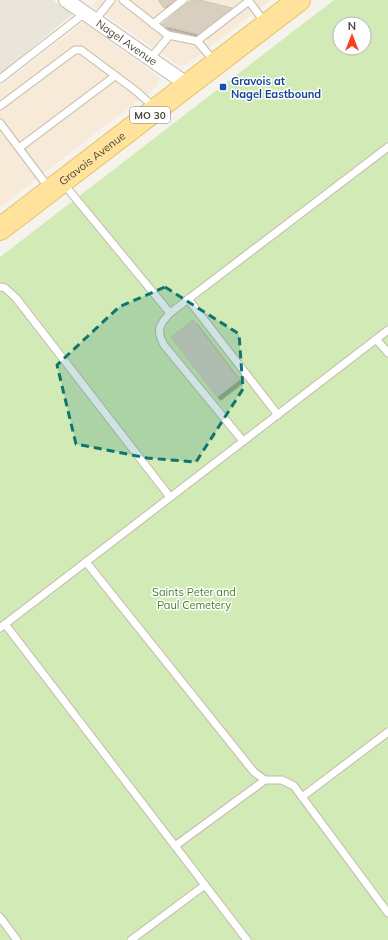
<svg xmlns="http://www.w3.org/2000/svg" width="388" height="940" font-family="Mulish,sans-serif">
<defs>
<filter id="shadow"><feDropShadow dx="3.5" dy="3.5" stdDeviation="0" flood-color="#0004"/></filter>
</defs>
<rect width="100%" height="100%" fill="#f6f3ec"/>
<path fill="#eae5da" d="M0,0H53L73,14L0,74Z"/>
<g fill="#f7ead8">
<path d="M97,0H271L188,64L181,66L176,64L91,5Z"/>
<path d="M83,22L155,74L159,79L158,85L0,207V86Z"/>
</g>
<path fill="#d2eab5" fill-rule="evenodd" d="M334,0H388V940H0V257ZM340,24H364V48H340Z"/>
<g fill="#d8cfc1" stroke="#d3c7b4" filter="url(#shadow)">
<path d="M158,0H175L164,8Z"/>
<path d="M191,0H200L236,9L203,35L161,25Z"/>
<path d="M193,320L239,380L217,397L171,337Z"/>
</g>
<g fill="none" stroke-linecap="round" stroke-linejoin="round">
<g stroke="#c2bbae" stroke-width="9">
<g id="service">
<path d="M123,0L169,36L150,59"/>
<path d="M248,0L266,24"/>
<path d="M95,20L111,0"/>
<path d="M153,24L183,0"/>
<path d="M168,35L197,41L249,1"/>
<path d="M197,41L215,62"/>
<path d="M0,79L85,13"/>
<path d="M0,106L75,50H81L136,91L155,108"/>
<path d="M0,123L49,188"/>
<path d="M19,148L115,76"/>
<path d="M63,183L170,313"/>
<path d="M0,287L5,288L16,298L170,497"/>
<path d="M188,299L278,415"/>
<path d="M376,339L388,353"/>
<path d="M243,441L164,345C156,330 159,325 170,313L388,147"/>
<path d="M86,562L254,772L265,780H282L294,786L388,913"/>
<path d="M5,624L247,940"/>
<path d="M0,628L388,330"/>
<path d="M302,797L388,732"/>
<path d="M175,846L265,780"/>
<path d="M0,917L17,940"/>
<path d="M131,940L205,885"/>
</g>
</g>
<g stroke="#c2bbae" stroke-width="16">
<g id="minor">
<path id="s1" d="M66,0L188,85"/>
</g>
</g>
<g stroke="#e6c16a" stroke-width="24">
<g id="primary">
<path id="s2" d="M0,229L299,0"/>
</g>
</g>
<use href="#service" stroke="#fff" stroke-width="7"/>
<use href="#minor" stroke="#fff" stroke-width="14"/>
<use href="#primary" stroke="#ffe39c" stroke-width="22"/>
</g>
<path fill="#0f766e" fill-opacity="0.2" stroke="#0f766e" stroke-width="3" stroke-dasharray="8 5" stroke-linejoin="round" d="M165,287L239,334L243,389L196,462L147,458L76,444L57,365L119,307Z"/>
<rect fill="#1a4fb4" stroke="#fff" stroke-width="1.5" x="219" y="83" width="8" height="8" rx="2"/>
<g text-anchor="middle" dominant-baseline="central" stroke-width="3" stroke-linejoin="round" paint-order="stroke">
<rect fill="#fff" stroke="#817c74" stroke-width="1" x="130" y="107" width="40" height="16" rx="3"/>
<g font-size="10" font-weight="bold" fill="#4b4439">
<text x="150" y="115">MO 30</text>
</g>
<g font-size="11" fill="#4b4439" stroke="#fff">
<text stroke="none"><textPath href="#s1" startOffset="74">Nagel Avenue</textPath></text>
<text stroke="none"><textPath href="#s2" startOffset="116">Gravois Avenue</textPath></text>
</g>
<g font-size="11" font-weight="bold" fill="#164399" stroke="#fff" text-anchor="start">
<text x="231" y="81">Gravois at<tspan x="231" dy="13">Nagel Eastbound</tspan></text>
</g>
<g font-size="11" fill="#4a7f2a" stroke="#fff">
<text x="194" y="592">Saints Peter and<tspan x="194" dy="13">Paul Cemetery</tspan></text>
</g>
</g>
<g transform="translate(352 36)"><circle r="19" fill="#ffffff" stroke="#b7b4b0"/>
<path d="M0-3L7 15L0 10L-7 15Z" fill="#fc3f1d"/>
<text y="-6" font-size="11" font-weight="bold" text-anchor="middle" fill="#4b4439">N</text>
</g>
</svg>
